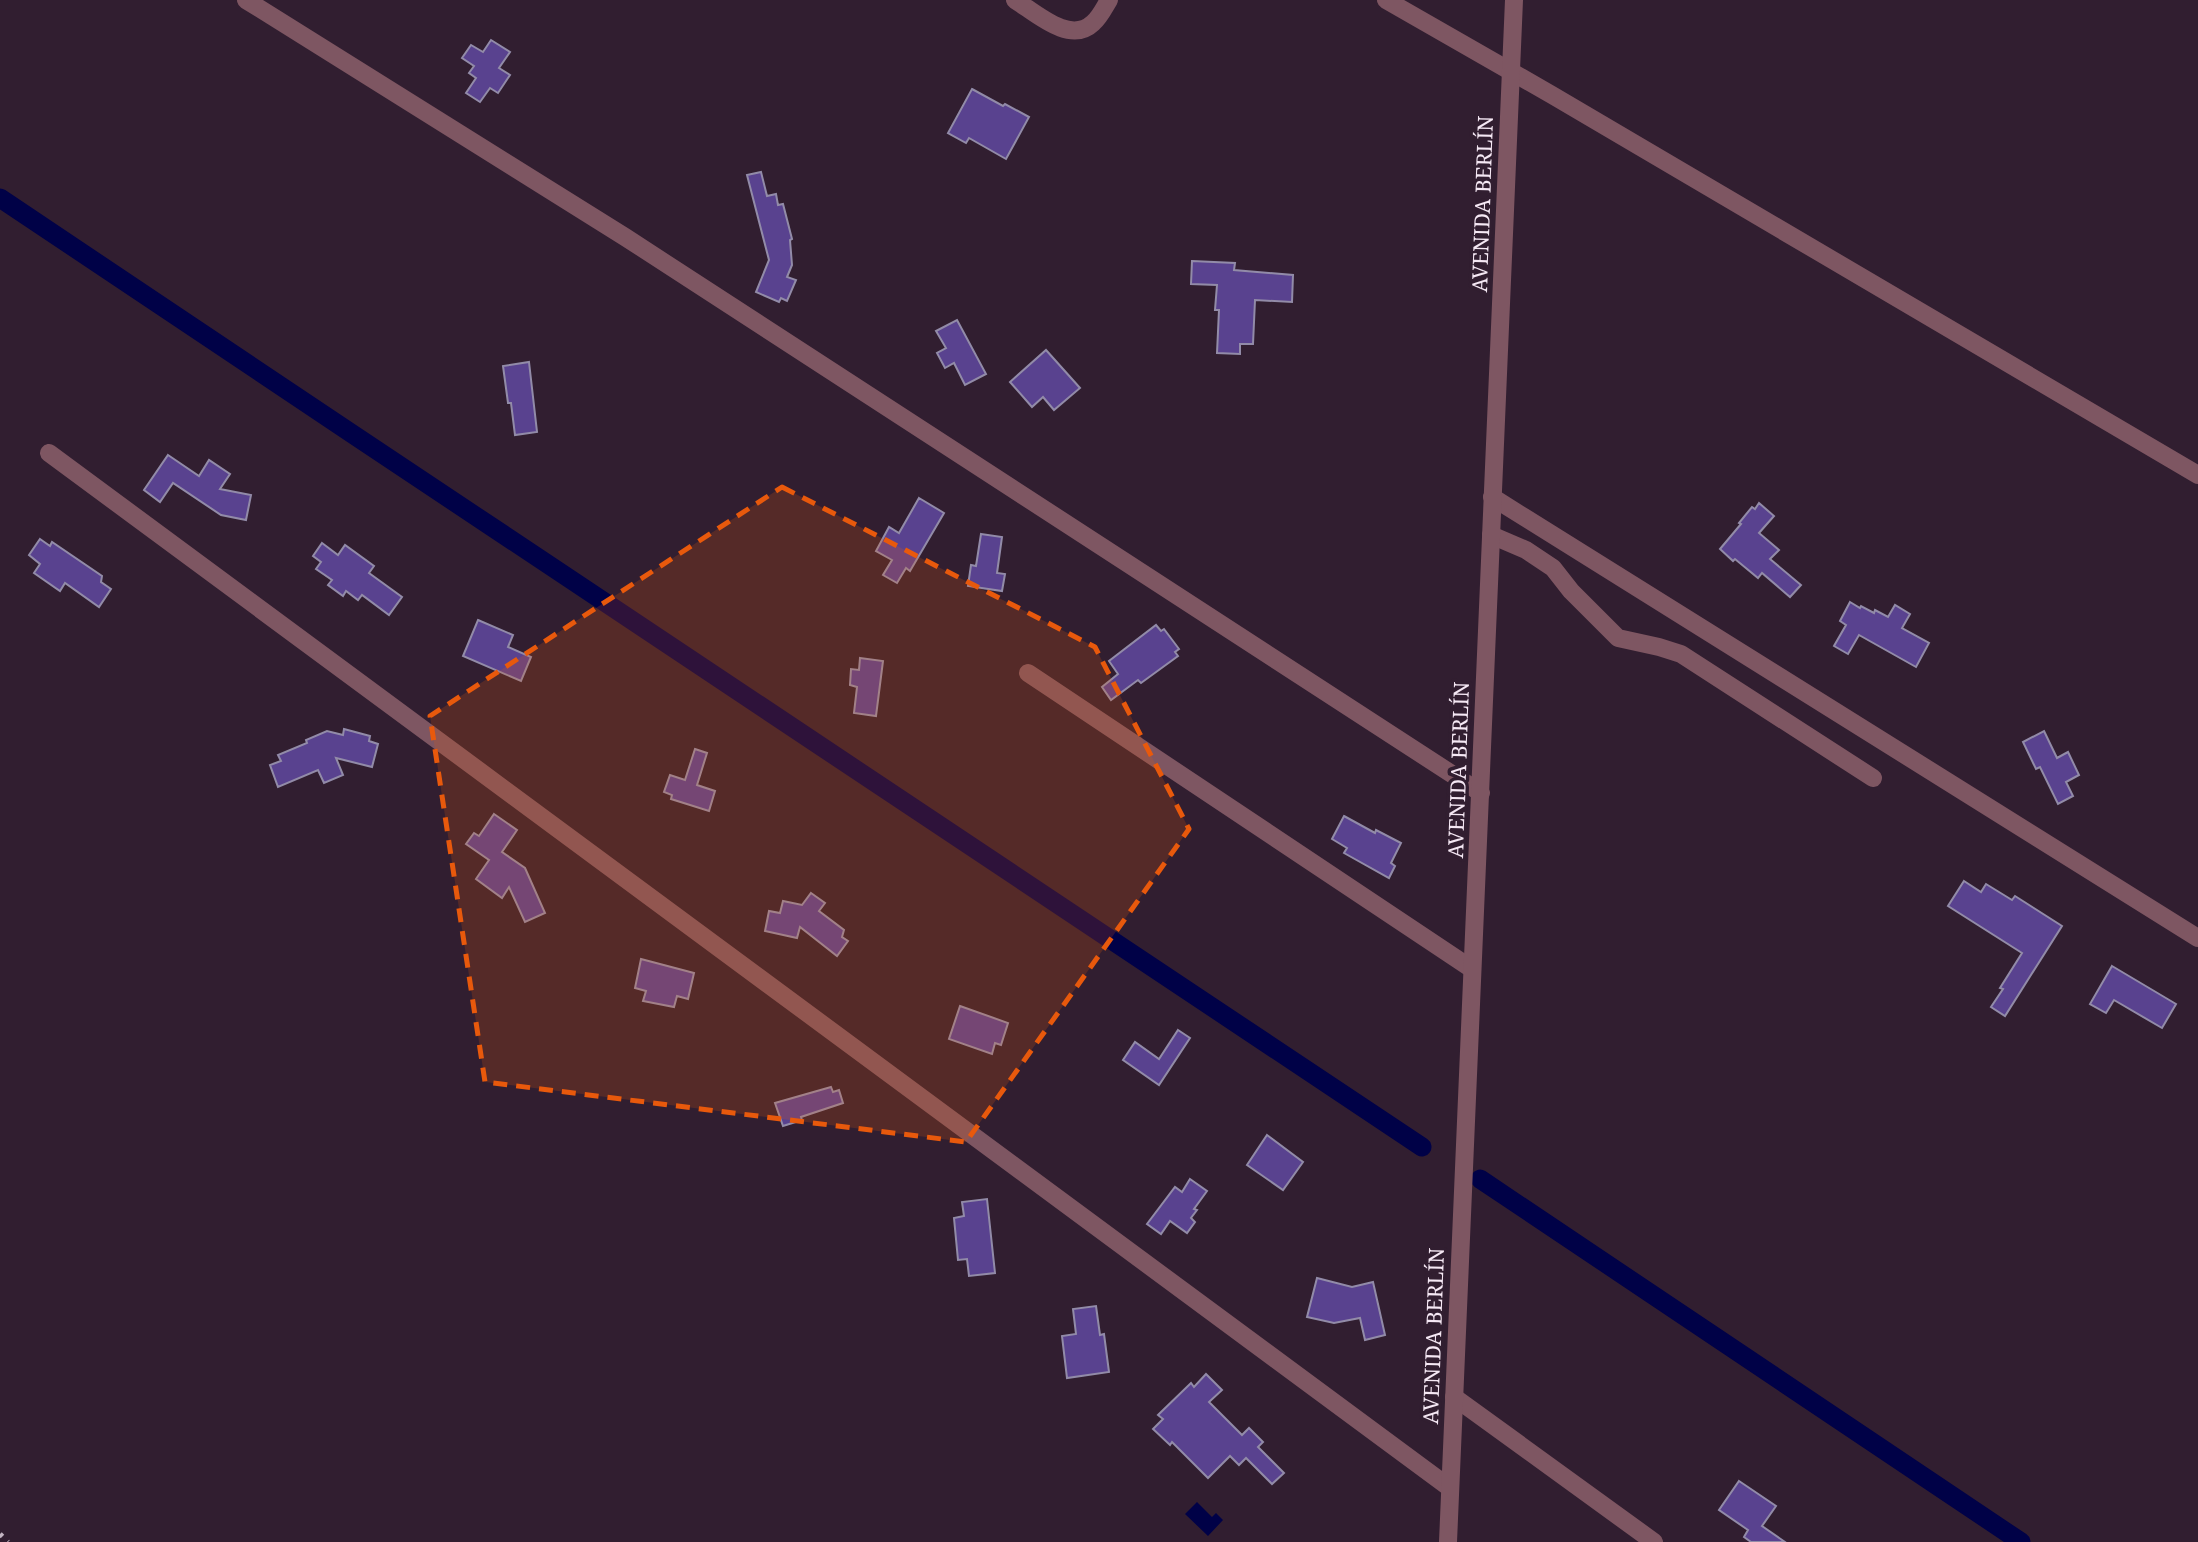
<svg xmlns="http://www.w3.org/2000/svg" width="2198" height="1542" font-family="'Noto Serif',serif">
<rect width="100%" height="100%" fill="#311e30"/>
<path fill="#000147" d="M1197,1502L1212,1517L1216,1513L1223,1520L1208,1536L1185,1514Z"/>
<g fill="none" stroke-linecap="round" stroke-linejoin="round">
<g stroke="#000147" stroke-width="19">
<path d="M0,198C473,516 949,830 1422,1147"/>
<path d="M1480,1179L2021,1542"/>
</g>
</g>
<g fill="#59428f" stroke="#928ba8" stroke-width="2">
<path d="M491,40L510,52L499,68L510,75L498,93L490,88L480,102L466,93L476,78L469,73L474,66L462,58L471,45L483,52Z"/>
<path d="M972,89L1003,106L1005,104L1029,117L1006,159L969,138L966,143L948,133Z"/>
<path d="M761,172L767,196L776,194L778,205L783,204L792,239L790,240L792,265L787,277L796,280L787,301L781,298L779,302L756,292L769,260L747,175Z"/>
<path d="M1192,261L1235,263L1234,270L1293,275L1292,302L1255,300L1253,344H1240V354L1217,353L1219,310H1215L1217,285L1191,284Z"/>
<path d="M957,320L986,374L965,385L954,363L945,368L937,353L946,348L936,331Z"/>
<path d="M1046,350L1080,388L1054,410L1043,397L1032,407L1010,382Z"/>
<path d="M529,362L537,432L515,435L511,403H508L503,366Z"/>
<path d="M168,455L199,476L209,460L230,474L220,489L251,495L246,520L221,515L173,483L160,502L144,490Z"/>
<path d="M919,498L944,513L910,571L906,568L897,583L883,575L892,560L876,551L889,527L899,533Z"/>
<path d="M1759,503L1774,516L1759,533L1779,550L1770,559L1801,585L1790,597L1762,573L1758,578L1735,559L1733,561L1720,549L1741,524L1739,523L1752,507L1755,509Z"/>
<path d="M981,534L1002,537L997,573L1005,574L1002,591L968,586L971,565L976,566Z"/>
<path d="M40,539L50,546L52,542L102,576L101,582L111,589L99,607L65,583L60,591L34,573L40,564L29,555Z"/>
<path d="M322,543L338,555L345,545L374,566L369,573L402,597L389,615L362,595L358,600L346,591L343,596L328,585L332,580L316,569L321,562L313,556Z"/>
<path d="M1850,602L1860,608L1861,606L1874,613L1875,610L1888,617L1895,605L1910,614L1902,628L1929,643L1916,667L1859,635L1848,654L1834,646L1846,625L1840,621Z"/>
<path d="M478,620L513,635L508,647L531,657L521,681L463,656Z"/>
<path d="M1156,625L1161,631L1164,629L1179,649L1175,652L1178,656L1141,683L1138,680L1111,700L1102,687L1118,674L1109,661Z"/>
<path d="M860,658L883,661L876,716L854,713L857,687L850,685L851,669L859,670Z"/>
<path d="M344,729L370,736L369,741L378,744L372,767L336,758L343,775L324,783L318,770L278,787L270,765L281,761L278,755L307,743L306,740L327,731L343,735Z"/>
<path d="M2044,731L2057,758L2068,752L2079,775L2066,782L2073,796L2058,804L2040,767L2036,769L2023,742Z"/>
<path d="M695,749L707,753L697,785L715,791L709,811L671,799L672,795L664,792L670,775L685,780Z"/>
<path d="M494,814L517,830L502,852L525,868L545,913L525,922L509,887L502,898L476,879L489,860L466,844L474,833L479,836Z"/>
<path d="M1344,816L1375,833L1376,830L1401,843L1391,863L1395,866L1389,878L1344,853L1347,848L1332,839Z"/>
<path d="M1964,881L1981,892L1986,884L2012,900L2015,896L2062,926L2005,1016L1991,1007L2003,989L2000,988L2022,953L1948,906Z"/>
<path d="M811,893L825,903L819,911L844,930L842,937L848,941L837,956L800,927L797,938L765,931L769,911L780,913L783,901L802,905Z"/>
<path d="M641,959L694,973L688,999L677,996L674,1007L643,1001L646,991L635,988Z"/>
<path d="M2112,966L2176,1004L2162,1028L2114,1000L2106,1013L2090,1004Z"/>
<path d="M960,1006L1008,1023L1001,1045L995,1043L992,1054L949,1039Z"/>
<path d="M1178,1030L1190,1038L1159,1085L1123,1060L1135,1042L1159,1059Z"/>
<path d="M831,1087L833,1092L839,1090L843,1103L801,1117L802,1120L783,1126L775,1103Z"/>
<path d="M1267,1135L1303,1162L1283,1190L1247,1165Z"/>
<path d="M1190,1179L1207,1191L1194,1209L1197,1210L1191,1218L1195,1222L1187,1233L1170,1221L1161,1234L1147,1224L1175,1187L1182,1192Z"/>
<path d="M987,1199L995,1273L969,1276L967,1259L958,1260L954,1218L964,1216L962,1202Z"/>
<path d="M1317,1278L1352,1287L1373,1282L1385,1335L1365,1340L1360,1318L1334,1323L1307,1317Z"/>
<path d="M1096,1306L1100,1335L1104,1334L1109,1372L1067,1378L1062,1336L1076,1334L1073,1309Z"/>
<path d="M1206,1374L1222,1390L1209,1402L1242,1435L1249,1428L1263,1442L1258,1447L1284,1473L1272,1484L1246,1458L1239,1465L1230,1456L1208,1478L1172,1442L1170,1445L1153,1429L1163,1419L1158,1415L1191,1383L1194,1387Z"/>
<path d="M1739,1481L1776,1506L1762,1526L1785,1542H1751L1744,1537L1748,1530L1719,1510Z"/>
</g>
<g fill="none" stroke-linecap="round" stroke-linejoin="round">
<g stroke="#7e5662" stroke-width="18">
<path d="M246,0L625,237L1481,793"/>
<path d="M1015,0C1036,13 1070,45 1093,23C1100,17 1104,8 1109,0"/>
<path d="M1386,0L1552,95L2198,475"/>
<path d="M49,453L1450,1488"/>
<path d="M1492,497L2198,938"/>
<path d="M1491,535L1526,550L1553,568L1571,591L1618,638L1659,647L1681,654L1873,778"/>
<path d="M1028,673L1472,969"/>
<path d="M1454,1397L1654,1542"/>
<path d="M1448,1542L1514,0"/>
</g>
<path stroke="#c2b4c1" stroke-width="5" stroke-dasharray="3.5 7" stroke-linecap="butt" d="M0,1534L8,1542"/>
</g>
<path fill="#e8590c" fill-opacity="0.2" stroke="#e8590c" stroke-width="5" stroke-dasharray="14 9" stroke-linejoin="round" d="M782,487L1095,647L1189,829L966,1142L485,1082L430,716Z"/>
<g text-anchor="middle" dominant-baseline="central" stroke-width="7" stroke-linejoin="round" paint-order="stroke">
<g font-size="21" fill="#f5e8f4" stroke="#311e30">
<text transform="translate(1482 204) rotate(-88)">AVENIDA BERLÍN</text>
<text transform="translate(1458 770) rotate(-88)">AVENIDA BERLÍN</text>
<text transform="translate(1433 1336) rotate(-88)">AVENIDA BERLÍN</text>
</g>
</g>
</svg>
